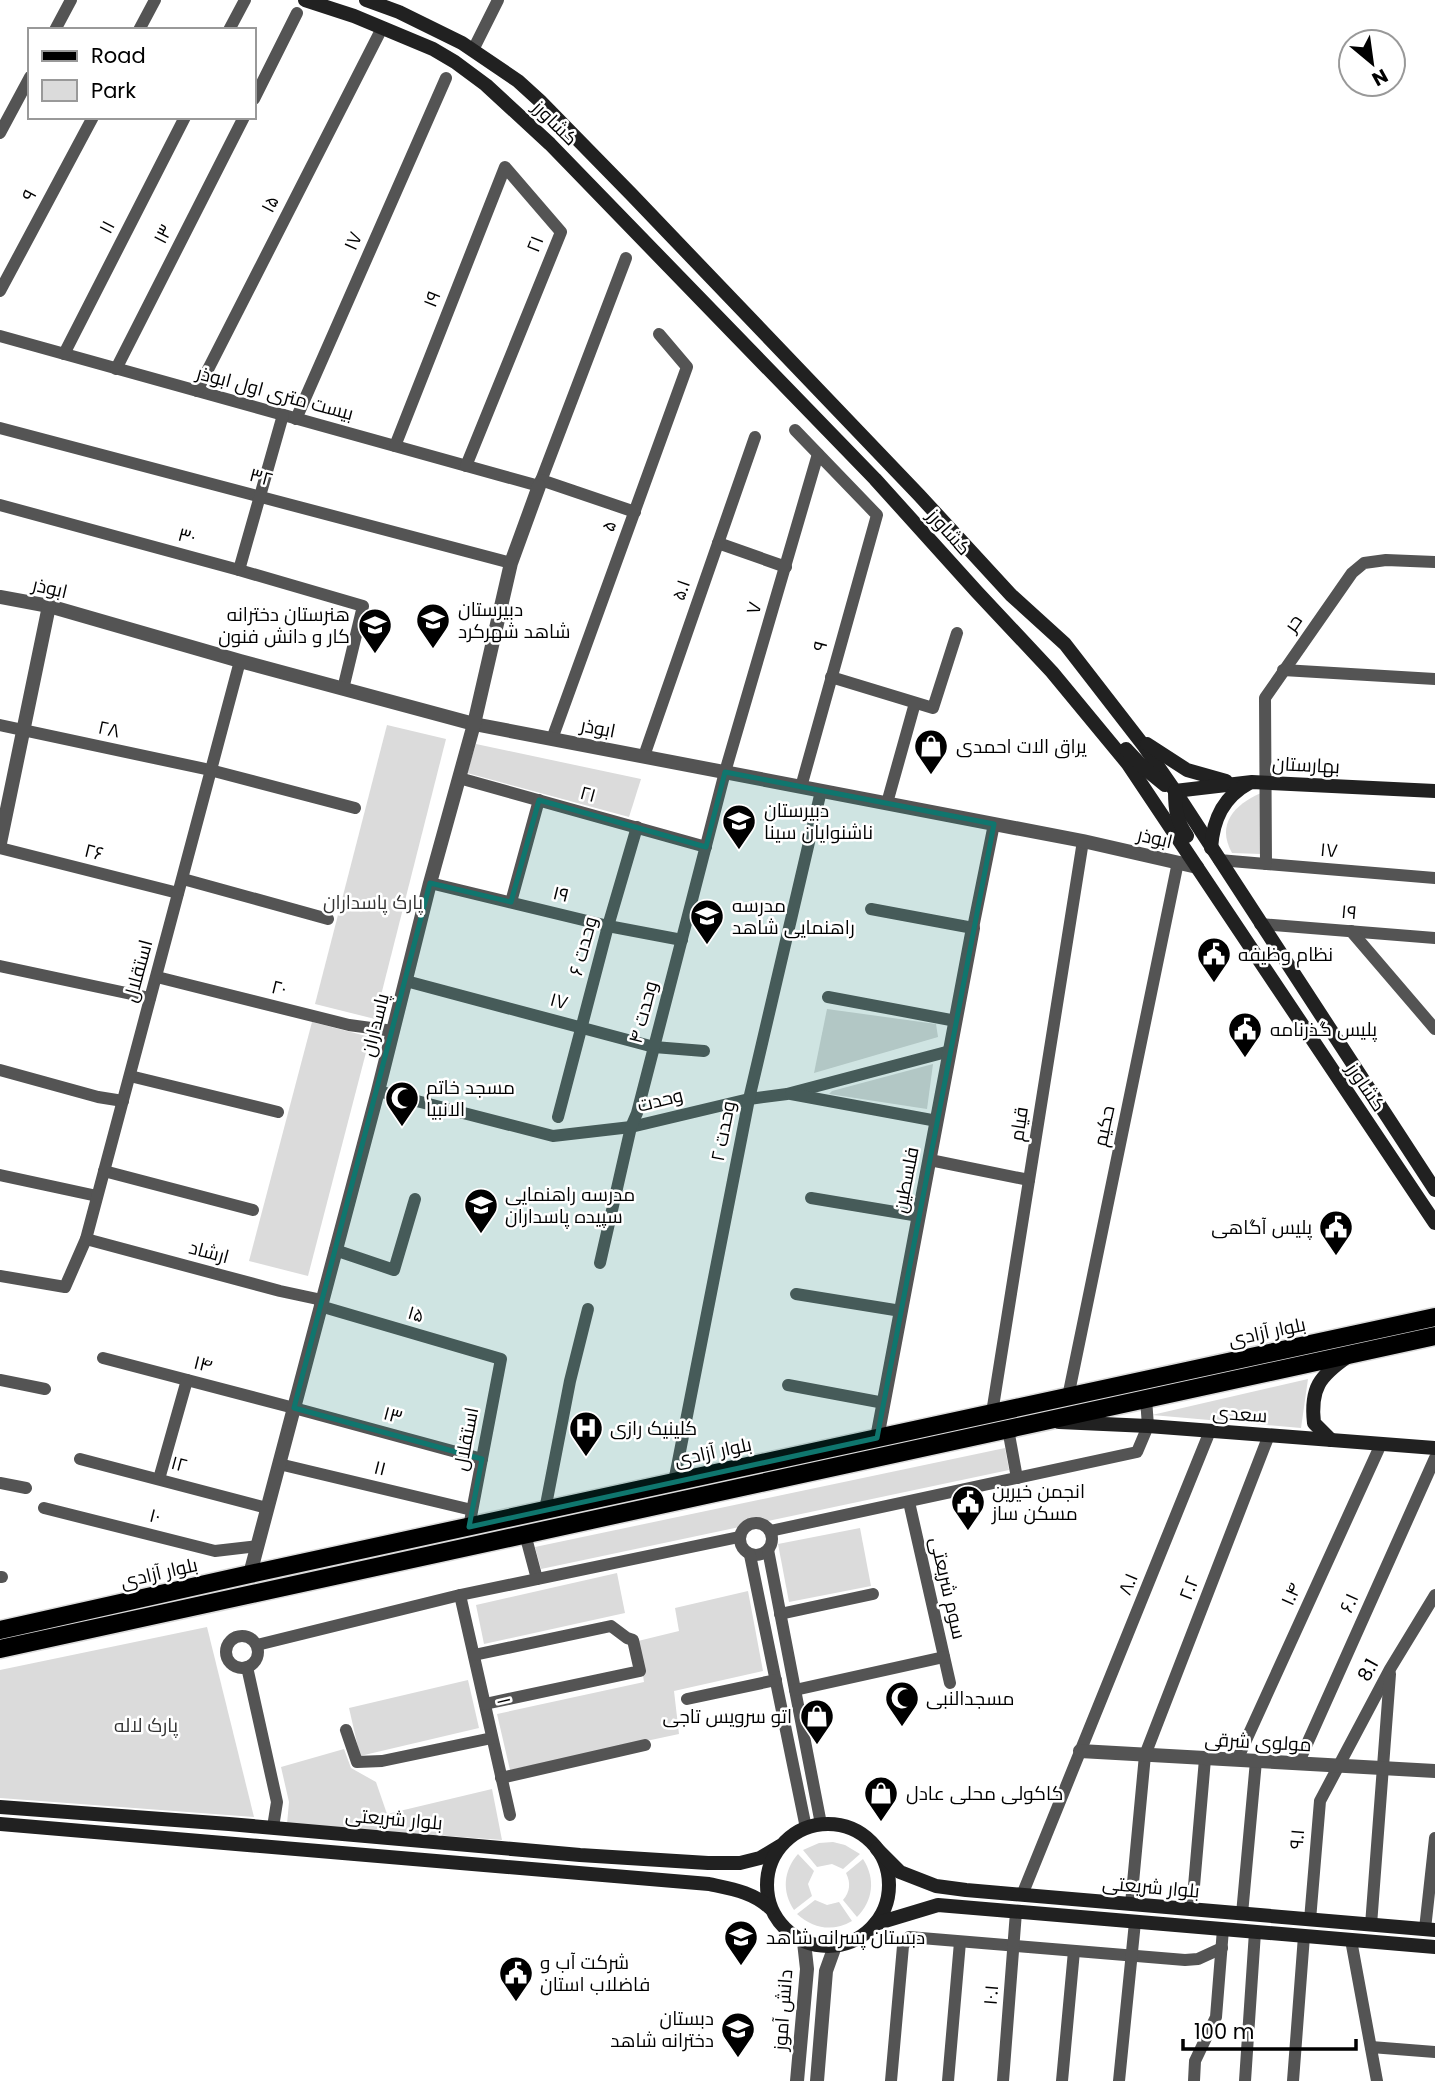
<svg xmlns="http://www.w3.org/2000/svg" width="1435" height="2081" font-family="Poppins,Cairo,sans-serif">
<rect width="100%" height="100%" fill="#fff"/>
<g fill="#dbdbdb">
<path d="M387,725L446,739L375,1019L315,1004Z"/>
<path d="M476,744L641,779L629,817L467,773Z"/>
<path d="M1261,793V854L1232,853C1216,824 1234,805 1261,793Z"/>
<path d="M827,1009L936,1024L938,1037L814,1073Z"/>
<path d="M312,1022L370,1037L308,1276L249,1261Z"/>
<path d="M933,1064L927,1109L829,1094L832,1091Z"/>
<path d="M1308,1379L1301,1428L1152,1415Z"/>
<path d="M1005,1448L1009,1470L541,1569L535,1547Z"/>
<path d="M860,1528L871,1586L789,1602L778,1544Z"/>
<path d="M617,1573L625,1613L484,1644L476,1605Z"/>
<path d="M748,1591L763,1671L674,1691L679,1734L510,1770L497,1714L644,1682L638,1641L679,1631L675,1608Z"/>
<path d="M207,1627L254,1817L0,1798V1670Z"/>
<path d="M468,1680L479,1728L360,1756L349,1708Z"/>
<path d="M344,1749L351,1768L376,1782L387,1814L492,1789L502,1840L287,1824L289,1802L281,1767Z"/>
<path d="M833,1842L845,1845L860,1854L843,1869L832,1864L817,1867L803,1850L819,1843Z"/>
<path d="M798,1854L814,1871L808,1884L812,1896L794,1910C782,1892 783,1871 798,1854Z"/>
<path d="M863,1859C876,1879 873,1901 857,1917L843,1900C850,1892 851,1883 846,1873Z"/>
<path d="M815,1900L827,1905L839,1902L852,1921C833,1932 814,1929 797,1914Z"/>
</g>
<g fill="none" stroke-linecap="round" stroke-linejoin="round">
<g stroke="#dbdbdb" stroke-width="21">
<g id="primary">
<path d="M0,1630L250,1574L1435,1317"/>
<path d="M0,1649L1435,1336"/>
</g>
</g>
<g stroke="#545454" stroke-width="12">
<path d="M55,30L71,0"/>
<path d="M139,30L155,0"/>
<path d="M229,30L245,0"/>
<path d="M473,50L498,0"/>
<path d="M254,99L297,13"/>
<path d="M0,133L30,77"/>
<path d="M0,291L93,117"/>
<path d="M0,336L539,486L626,258"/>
<path d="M64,354L185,117"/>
<path d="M116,369L244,117"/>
<path d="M197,391L379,34"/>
<path d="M296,419L446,78"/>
<path d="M0,428L511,563"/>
<path d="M795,430L877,515L801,787"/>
<path d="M395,446L505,167L561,232L466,466"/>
<path d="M541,480L635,512"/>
<path d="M0,505L239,570L363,606L343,689"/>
<path d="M718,543L786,567"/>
<path d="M239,570L283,415"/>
<path d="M1283,670L1435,679"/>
<path d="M831,677L933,708L957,633"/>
<path d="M0,725L210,770L355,808"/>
<path d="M552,739L687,367L659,334"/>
<path d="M644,756L755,437"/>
<path d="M459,778L706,847"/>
<path d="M887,803L915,703"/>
<path d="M0,848L178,893"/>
<path d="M1219,860L1435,878"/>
<path d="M1266,864L1265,698L1352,573L1364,563L1386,560L1435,562"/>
<path d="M183,879L328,919"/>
<path d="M430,883L608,926L682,940"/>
<path d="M511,902L539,800"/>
<path d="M871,909L973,928L994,824"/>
<path d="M1260,924L1435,938"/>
<path d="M1351,931L1435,1029"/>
<path d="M0,966L150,998"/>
<path d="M157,977L349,1025L393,1031"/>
<path d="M406,981L654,1047L704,1051"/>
<path d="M828,997L956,1021"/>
<path d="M0,1070L98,1097L123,1101"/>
<path d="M130,1076L278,1112"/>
<path d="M378,1091L553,1136L631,1127L749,1099L787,1094L950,1051"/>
<path d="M791,1094L937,1121"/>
<path d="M558,1117L608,926L637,827"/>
<path d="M930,1160L1029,1180"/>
<path d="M104,1171L253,1210"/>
<path d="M0,1175L97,1196"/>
<path d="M811,1198L919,1216"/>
<path d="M86,1239L280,1291L322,1300"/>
<path d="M335,1250L394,1270L415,1199"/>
<path d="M600,1263L631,1127L637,1113L725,772L818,454"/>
<path d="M0,1276L65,1287L86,1239L240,661"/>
<path d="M796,1294L901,1311"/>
<path d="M320,1306L501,1359L469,1527"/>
<path d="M103,1358L294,1408L482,1459"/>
<path d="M0,1380L45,1389"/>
<path d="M788,1385L884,1403"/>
<path d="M1068,1397L1178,862"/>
<path d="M992,1413L1083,841"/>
<path d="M1008,1429L1017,1478"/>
<path d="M80,1459L267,1508"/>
<path d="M279,1464L472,1510"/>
<path d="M159,1479L187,1380"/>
<path d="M674,1482L749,1099L821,791"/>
<path d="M0,1483L26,1488"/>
<path d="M909,1502L950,1683"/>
<path d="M44,1508L215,1551L258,1546"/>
<path d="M545,1510L570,1381L588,1309"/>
<circle cx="756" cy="1539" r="16"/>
<path d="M770,1531L1137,1452L1148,1426L1146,1399"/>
<path d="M525,1534L537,1579"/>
<path d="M768,1550L821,1824"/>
<path d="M750,1555L806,1828"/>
<path d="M0,1577H2"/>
<path d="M460,1595L510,1815"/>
<path d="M780,1614L873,1594"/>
<circle cx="242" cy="1652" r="16"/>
<path d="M257,1645L460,1595L739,1537"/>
<path d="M474,1655L611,1626L627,1638L633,1640L640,1671L485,1704"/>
<path d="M247,1667L277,1802L273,1827"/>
<path d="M795,1690L944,1657"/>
<path d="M687,1699L776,1680"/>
<path d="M346,1730L357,1762L382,1761L492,1738"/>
<path d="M1237,1760L1381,1444"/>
<path d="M1298,1764L1435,1458"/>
<path d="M501,1778L645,1745"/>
<path d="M1022,1895L1210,1431"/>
<path d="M1131,1904L1145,1755L1269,1435"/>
<path d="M1192,1909L1205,1759"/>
<path d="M1242,1914L1256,1761"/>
<path d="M1310,1920L1320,1801L1390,1669L1435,1595"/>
<path d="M1371,1925L1390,1674"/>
<path d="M1425,1929L1435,1838"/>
<path d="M1351,1940L1377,2081"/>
<path d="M1371,2047L1435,2052"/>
<path d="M891,2081L903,1946L909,1937L1185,1960L1198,1959L1222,1948"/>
<path d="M948,2081L960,1942"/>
<path d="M1003,2081L1016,1912"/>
<path d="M1062,2081L1074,1951"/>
<path d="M1119,2081L1135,1922"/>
<path d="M1194,2081L1195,2061L1216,2017L1223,1929"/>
<path d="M1245,2081L1255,1932"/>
<path d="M1293,2081L1304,1936"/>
</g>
<g stroke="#545454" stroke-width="14">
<path d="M0,597L49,606L240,661L474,724L1083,841L1197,867"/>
<path d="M0,843L49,606"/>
<path d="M877,1438L973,928"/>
<path d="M250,1574L378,1091L430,883L474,724L511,563L539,486"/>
<path d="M1080,1751L1435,1771"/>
<path d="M797,2081L807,1969L804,1942"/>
<path d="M817,2081L826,1971L835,1946"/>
</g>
<g stroke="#212121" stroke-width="14">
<path d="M305,0L354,16L433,49L455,62L486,85L550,144L875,479L977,592L1052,672L1128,764L1435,1223"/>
<path d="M366,0L399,12L462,43L518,81L540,101L632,195L919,495L1011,595L1065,644L1144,746L1175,791L1435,1190"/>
<path d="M1147,744L1187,770L1226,781"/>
<path d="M1126,749L1143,767L1165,785"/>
<path d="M1175,791L1252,782L1435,791"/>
<path d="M1175,792C1175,810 1177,821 1187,836"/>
<path d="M1211,848C1213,820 1223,797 1249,783"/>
<path d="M1059,1422L1148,1426L1435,1448"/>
<path d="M1331,1440L1314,1423C1310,1388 1320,1376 1347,1357"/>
<path d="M0,1807L229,1824L580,1855L708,1863H740L760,1858L780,1846"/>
<circle cx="828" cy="1885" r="61"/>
<path d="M0,1824L709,1884C732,1889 753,1892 770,1908"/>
<path d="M877,1849L900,1872L936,1886L966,1890L1435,1930"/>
<path d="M875,1924L938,1905L1435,1947"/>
</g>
<use href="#primary" stroke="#000" stroke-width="18"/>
</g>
<path fill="#0f766e" fill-opacity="0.2" stroke="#0f766e" stroke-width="5" stroke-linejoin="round" d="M725,772L994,824L877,1438L469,1527L482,1459L294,1408L430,883L511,902L539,800L706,847Z"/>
<defs>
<g id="school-pin" transform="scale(1.75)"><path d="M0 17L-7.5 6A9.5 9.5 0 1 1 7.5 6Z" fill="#000" stroke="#fff"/><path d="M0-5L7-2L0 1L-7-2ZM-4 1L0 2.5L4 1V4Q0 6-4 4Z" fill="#fff"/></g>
<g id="shop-pin" transform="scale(1.75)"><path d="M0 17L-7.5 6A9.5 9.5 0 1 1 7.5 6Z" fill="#000" stroke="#fff"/><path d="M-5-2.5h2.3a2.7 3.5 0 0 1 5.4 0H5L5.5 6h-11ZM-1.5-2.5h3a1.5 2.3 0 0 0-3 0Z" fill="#fff"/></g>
<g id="civic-pin" transform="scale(1.75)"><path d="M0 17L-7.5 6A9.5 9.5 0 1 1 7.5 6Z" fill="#000" stroke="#fff"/><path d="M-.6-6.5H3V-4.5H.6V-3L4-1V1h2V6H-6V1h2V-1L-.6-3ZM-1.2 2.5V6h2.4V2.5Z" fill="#fff"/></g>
<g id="mosque-pin" transform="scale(1.75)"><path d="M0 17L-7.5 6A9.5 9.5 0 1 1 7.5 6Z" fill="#000" stroke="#fff"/><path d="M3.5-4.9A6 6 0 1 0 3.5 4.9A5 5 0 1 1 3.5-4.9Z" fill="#fff"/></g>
<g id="hospital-pin" transform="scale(1.75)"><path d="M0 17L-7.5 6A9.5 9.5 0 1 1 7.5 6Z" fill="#000" stroke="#fff"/><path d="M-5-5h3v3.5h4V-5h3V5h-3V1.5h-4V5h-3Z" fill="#fff"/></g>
</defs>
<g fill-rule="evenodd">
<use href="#school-pin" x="433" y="620"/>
<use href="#school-pin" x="375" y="625"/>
<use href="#shop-pin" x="931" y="746"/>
<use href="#school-pin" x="739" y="821"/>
<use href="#school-pin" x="707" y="916"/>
<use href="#civic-pin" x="1214" y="954"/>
<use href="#civic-pin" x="1245" y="1029"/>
<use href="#mosque-pin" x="402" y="1098"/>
<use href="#school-pin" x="481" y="1205"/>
<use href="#civic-pin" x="1336" y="1227"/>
<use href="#hospital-pin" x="586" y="1428"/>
<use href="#civic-pin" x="968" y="1502"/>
<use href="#mosque-pin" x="902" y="1698"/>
<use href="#shop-pin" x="817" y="1716"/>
<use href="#shop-pin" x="881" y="1793"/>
<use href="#school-pin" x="741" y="1937"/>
<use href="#civic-pin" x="516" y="1973"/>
<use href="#school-pin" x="738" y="2029"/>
</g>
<g text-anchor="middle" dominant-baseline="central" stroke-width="5" stroke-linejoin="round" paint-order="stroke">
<g font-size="19" fill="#000" stroke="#fff">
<text transform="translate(555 123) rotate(45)">کشاورز</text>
<text transform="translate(29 195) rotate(-62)">۹</text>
<text transform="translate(270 204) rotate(-63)">۱۵</text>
<text transform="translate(107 227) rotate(-63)">۱۱</text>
<text transform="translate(163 234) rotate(-63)">۱۳</text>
<text transform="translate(353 241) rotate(-66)">۱۷</text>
<text transform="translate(535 244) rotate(-68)">۲۱</text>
<text transform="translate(432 299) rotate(-68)">۱۹</text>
<text transform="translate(275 393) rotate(15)">بیست متری اول ابوذر</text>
<text transform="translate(261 477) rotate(15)">۳۲</text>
<text transform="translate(609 526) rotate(-70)">۵</text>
<text transform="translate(949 532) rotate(48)">کشاورز</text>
<text transform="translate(187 536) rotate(15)">۳۰</text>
<text transform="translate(50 588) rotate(13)">ابوذر</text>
<text transform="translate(681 590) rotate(-71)">۵.۱</text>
<text transform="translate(754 608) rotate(-74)">۷</text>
<text transform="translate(1293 623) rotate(-55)">حر</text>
<text transform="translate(820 646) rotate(-75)">۹</text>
<text transform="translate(598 728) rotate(11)">ابوذر</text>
<text transform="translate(109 729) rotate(12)">۲۸</text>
<text transform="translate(1306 765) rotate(3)">بهارستان</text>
<text transform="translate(588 794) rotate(15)">۲۱</text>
<text transform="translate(1155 838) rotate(13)">ابوذر</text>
<text transform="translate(1329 850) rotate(5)">۱۷</text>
<text transform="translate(94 852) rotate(14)">۲۶</text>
<text transform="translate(561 894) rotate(14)">۱۹</text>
<text transform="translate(1349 912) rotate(5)">۱۹</text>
<text transform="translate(583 946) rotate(-75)">وحدت ۶</text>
<text transform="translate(138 971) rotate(-75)">استقلال</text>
<text transform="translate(279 988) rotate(14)">۲۰</text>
<text transform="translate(559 1001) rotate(15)">۱۷</text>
<text transform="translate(643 1012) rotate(-75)">وحدت ۴</text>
<text transform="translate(375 1025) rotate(-76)">پاسداران</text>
<text transform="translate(1366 1087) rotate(56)">کشاورز</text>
<text transform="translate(660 1100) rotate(-14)">وحدت</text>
<text transform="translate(1019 1124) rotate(-81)">قیام</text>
<text transform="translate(1104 1126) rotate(-78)">حکیم</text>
<text transform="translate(723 1131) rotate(-79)">وحدت ۲</text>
<text transform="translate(906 1180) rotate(-79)">فلسطین</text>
<text transform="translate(209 1252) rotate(15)">ارشاد</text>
<text transform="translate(416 1314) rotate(16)">۱۵</text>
<text transform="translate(1267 1332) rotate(-12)">بلوار آزادی</text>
<text transform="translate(203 1364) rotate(14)">۱۴</text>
<text transform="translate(1240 1414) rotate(4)">سعدی</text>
<text transform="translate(393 1415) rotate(15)">۱۳</text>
<text transform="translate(466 1439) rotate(-79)">استقلال</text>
<text transform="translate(713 1452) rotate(-12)">بلوار آزادی</text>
<text transform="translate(179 1464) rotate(15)">۱۲</text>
<text transform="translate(380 1468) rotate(14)">۱۱</text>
<text transform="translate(155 1516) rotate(14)">۱۰</text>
<text transform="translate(159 1573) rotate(-13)">بلوار آزادی</text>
<text transform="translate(1128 1584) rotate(-67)">۸.۱</text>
<text transform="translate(948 1588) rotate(77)">سوم شریعتی</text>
<text transform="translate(1189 1588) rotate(-69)">۲.۲</text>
<text transform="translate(1291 1594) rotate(-66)">۱.۴</text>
<text transform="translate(1349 1603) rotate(-66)">۶.۱</text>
<text transform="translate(1368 1670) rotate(-61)">8.1</text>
<text transform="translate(504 1701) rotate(77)">۱</text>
<text transform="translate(1258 1742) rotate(3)">مولوی شرقی</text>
<text transform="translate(394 1819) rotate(5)">بلوار شریعتی</text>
<text transform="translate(1297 1839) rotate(-85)">۹.۱</text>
<text transform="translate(1151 1887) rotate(5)">بلوار شریعتی</text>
<text transform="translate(991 1995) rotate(-85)">۱۰.۱</text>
<text transform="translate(783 2010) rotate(-86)">دانش آموز</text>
</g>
<g font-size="19" fill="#000" stroke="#fff" text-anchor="start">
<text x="458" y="609">دبیرستان‌<tspan x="458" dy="22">شاهد شهرکرد</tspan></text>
<text x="350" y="614" text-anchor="end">هنرستان دخترانه<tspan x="350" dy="22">کار و دانش فنون</tspan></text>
<text x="956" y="746">یراق الات احمدی</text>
<text x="764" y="810">دبیرستان<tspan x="764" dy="22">ناشنوایان سینا</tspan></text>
<text x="732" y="905">مدرسه<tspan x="732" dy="22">راهنمایی شاهد</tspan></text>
<text x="1238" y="954">نظام وظیفه</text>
<text x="1270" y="1029">پلیس گذرنامه</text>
<text x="426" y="1087">مسجد خاتم<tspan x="426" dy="22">الانبیا</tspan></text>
<text x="505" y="1194">مدرسه راهنمایی<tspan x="505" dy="22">سپیده پاسداران</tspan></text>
<text x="1312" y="1227" text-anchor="end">پلیس آگاهی</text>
<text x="610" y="1428">کلینیک رازی</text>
<text x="992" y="1491">انجمن خیرین<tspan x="992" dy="22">مسکن ساز</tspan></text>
<text x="926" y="1698">مسجدالنبی</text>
<text x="792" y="1716" text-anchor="end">اتو سرویس تاجی</text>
<text x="906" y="1793">کاکولی محلی عادل</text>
<text x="766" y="1937">دبستان پسرانه شاهد</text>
<text x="540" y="1962">شرکت آب و<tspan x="540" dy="22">فاضلاب استان</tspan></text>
<text x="714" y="2018" text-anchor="end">دبستان<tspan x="714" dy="22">دخترانه شاهد</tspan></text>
</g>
<g font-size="19" fill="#323232" stroke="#fff">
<text x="373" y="902">پارک پاسداران</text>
<text x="146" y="1725">پارک لاله</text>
</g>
</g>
<rect x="28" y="28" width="228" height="91" fill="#ffffff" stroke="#999999" stroke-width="2"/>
<rect x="42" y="51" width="35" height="10" fill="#000000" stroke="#999999" stroke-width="2"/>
<text x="91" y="63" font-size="21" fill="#000000">Road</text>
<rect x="42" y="80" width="35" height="21" fill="#dbdbdb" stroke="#999999" stroke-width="2"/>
<text x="91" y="98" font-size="21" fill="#000000">Park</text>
<g transform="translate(1372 63) rotate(151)"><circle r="33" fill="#ffffff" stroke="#999999" stroke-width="2"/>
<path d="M0-5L12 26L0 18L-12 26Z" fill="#000000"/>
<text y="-10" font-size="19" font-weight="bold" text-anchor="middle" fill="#000000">N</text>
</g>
<path d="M1183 2039v10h173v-10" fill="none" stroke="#000000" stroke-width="3.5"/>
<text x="1194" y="2039" font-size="21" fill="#000000" stroke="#ffffff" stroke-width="5" paint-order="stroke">100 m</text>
</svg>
